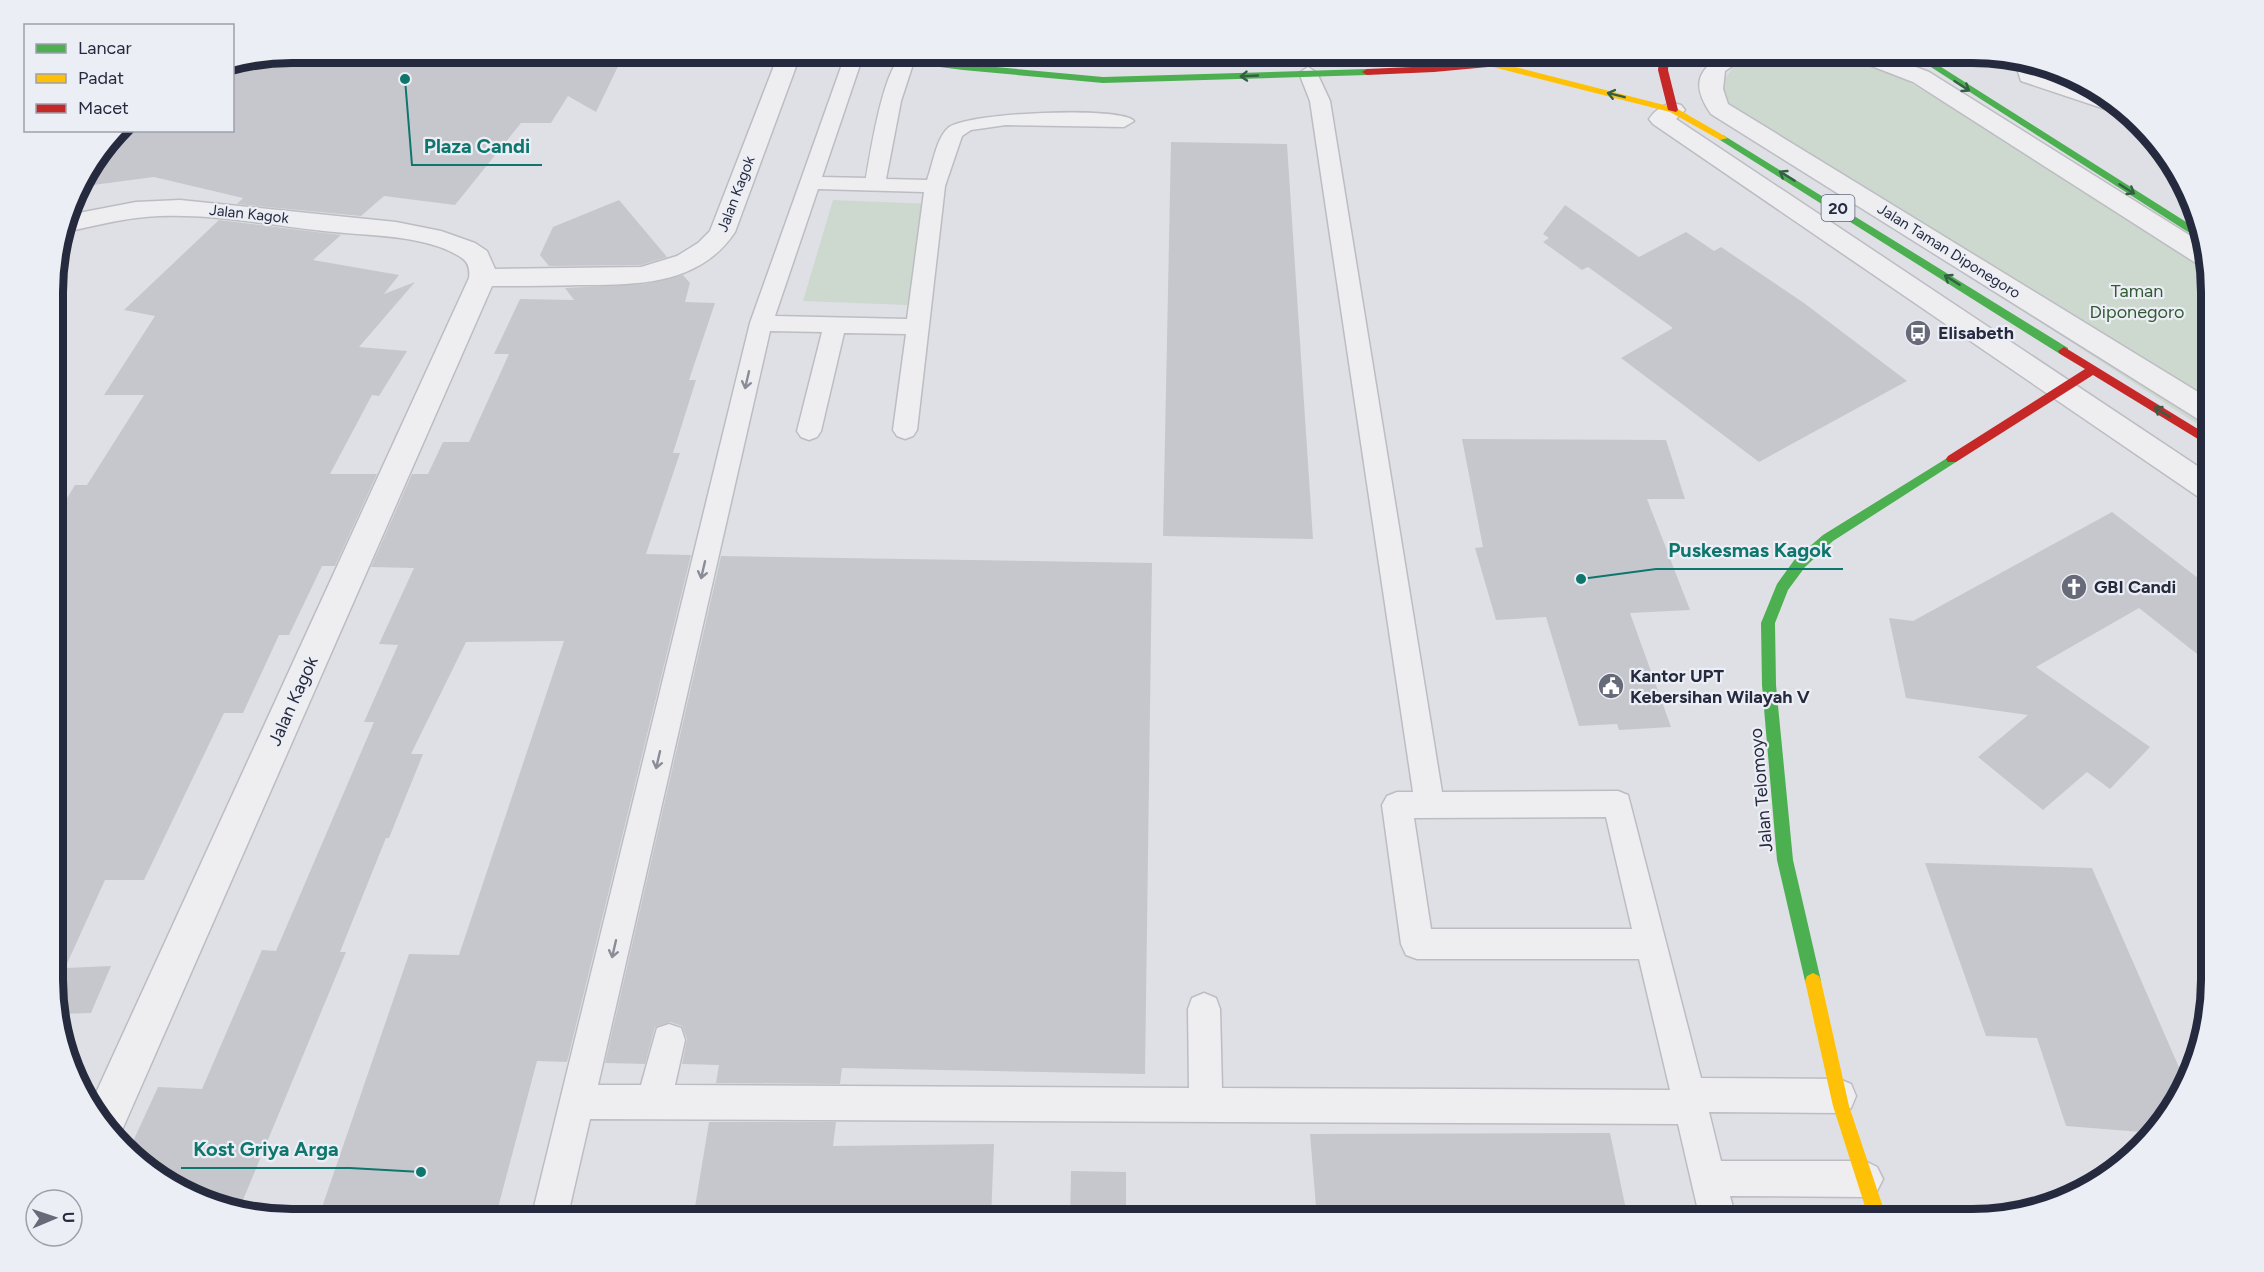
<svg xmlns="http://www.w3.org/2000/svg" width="2264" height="1272" font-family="Figtree,sans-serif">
<rect width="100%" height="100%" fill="#dfe0e5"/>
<g fill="#cdd8cf">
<path d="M1763,53L1845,54L1878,66L1909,82L2208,262L2211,276V433L1775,149L1727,110L1720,88C1730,67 1741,57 1763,53Z"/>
<path d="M833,200L931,204L907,305L803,301Z"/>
</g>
<g fill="#c6c7cd">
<path d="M292,52H625L596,112L568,96L551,123H521L455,205L384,196L361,216L237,204L243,198L154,177L93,185L108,146L120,130H232V64Z"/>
<path d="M1171,142L1287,144L1313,539L1163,536Z"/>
<path d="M619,200L667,257L641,265L549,266L540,255L553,227Z"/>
<path d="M1565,205L1639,257L1686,232L1714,251L1721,247L1804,303L1907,381L1759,462L1621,358L1673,328L1588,267L1582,270L1543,242L1549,238L1543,234Z"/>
<path d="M219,220L341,235L313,260L399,275L384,294L415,282L359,347L407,351L379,396L372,395L330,474H377L335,566H322L289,635H279L243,713H224L144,880H105L65,968L111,966L91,1013L56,1014L55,518L75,485H87L144,395H104L155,316L124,310Z"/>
<path d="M683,275L690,283L685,302L715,303L689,380H696L673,453H680L646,554L691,555L567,1062L537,1061L495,1219H318L409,954L459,955L564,641L466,642L411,754H423L389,838H386L340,952H346L238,1212L173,1188L130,1148L158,1087L202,1089L262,950L276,951L374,722H364L398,645L379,644L414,568L371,567L412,474H428L443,442H469L509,354H494L520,299L574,300L565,288L645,284Z"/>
<path d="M1462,439L1666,440L1685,499H1647L1690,610L1630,613L1671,727L1619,730L1617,724L1579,726L1546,617L1496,620L1475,548L1483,547Z"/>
<path d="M2112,512L2211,588V665L2139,608L2036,667L2150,747L2110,789L2087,772L2043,810L1978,757L2028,715L1906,698L1889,618L1913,621Z"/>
<path d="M721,556L1152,563L1145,1074L842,1068L840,1084L716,1083L719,1065L682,1064L687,1039L682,1026L670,1022L655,1027L645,1064L605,1063Z"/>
<path d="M1925,863L2092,868L2185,1081L2180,1099L2154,1133L2066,1126L2037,1038L1986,1036Z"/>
<path d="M709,1122H836L833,1146L994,1144L991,1219H693Z"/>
<path d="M1610,1133L1628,1219H1317L1310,1134Z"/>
<path d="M1071,1171L1126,1172V1219H1070Z"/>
</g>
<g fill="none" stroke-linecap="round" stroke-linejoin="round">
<g stroke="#bcbdc2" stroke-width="3">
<g id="lane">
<path d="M846,53H864L822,177L866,178C870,156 884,61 905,55L914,61L901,101L886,179L927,180C933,164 936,139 948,128C967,112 1123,106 1134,121L1124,127L1006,125L971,130L962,136L945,186L917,430L913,436L905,439L897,436L893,430L906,334L844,333L821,431L817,437L809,440L801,437L797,431L822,332L770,331L598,1085H641L657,1028L669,1024L681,1028L685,1040L675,1085L1189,1088L1188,1009L1192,998L1204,993L1216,998L1220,1009L1222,1088L1670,1090L1639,959H1417L1406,955L1401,944L1382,805L1387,796L1397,792H1413L1310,101L1299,73L1308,67L1317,73L1330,101L1442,792L1618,791L1628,795L1701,1078L1839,1079L1851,1084L1856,1096L1851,1108L1839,1113L1709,1112L1721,1161H1865L1877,1167L1883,1179L1877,1191L1865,1197L1730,1196L1736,1219H1700L1678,1124L590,1119L567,1219H531L750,323ZM818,189L924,192L907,319L775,316ZM1606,817L1632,929H1431L1414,818Z"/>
<path d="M2014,59L2033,61L2036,74L2104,96L2119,111L2108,110L2021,81Z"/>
</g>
</g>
<g stroke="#bcbdc2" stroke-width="3">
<g id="street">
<path d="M779,53H801L735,232C700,285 637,285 580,285C551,286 521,286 492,286L119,1137L93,1113L90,1106L469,278C470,270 469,263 462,258C427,234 365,236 324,231C269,225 216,214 160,216C128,217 97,225 66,232L64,231L68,215L136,202L180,200L396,222L441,231L475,243L487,251L495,269L641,267L677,256L698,243L710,231Z"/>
<path d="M1726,53H1752L1725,71L1723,89L1728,104L2211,400V424L2201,421L1711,114C1691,85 1697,69 1726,53Z"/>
<path d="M1848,53H1878L1929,72L2205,245L2209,267L2199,265L1913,82L1851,58Z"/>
<path d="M1673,103L1681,105L1685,110L1676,119L2211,475V501L2200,498L1653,124L1649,119C1655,110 1663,105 1673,103Z"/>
</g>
</g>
<use href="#lane" fill="#eeeef1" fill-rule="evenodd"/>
<use href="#street" fill="#eeeef1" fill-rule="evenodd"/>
<g fill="#4caf50" fill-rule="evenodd">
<path d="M850,53H872L963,64L1103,77L1367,69L1372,72L1367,75L1103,83L963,70L855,56Z"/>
<path d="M1909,53H1919L2202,232L2204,240L2199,239Z"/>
<path d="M1723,135L2068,348V354H2060L1720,140L1718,138Z"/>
<path d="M1952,455L1958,459L1956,462L1833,541L1805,567L1788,590L1775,623L1776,685L1793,860L1821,981L1819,986L1813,989L1807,986L1805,981L1777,860L1762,685L1761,623L1777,584L1795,559L1823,535Z"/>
</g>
<g fill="#ffc107" fill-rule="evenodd">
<path d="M1496,62L1676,108L1728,138L1720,140L1670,112L1493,67V63Z"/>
<path d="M1813,973L1819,976L1821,981L1849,1106L1887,1219H1869L1833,1106L1805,981L1807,976Z"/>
</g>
<g fill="#c62828" fill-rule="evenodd">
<path d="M1085,53H1233L1237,55L1232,58L1130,59L1090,56Z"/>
<path d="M1582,53H1611L1606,56L1434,72L1367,75L1362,72L1367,69L1434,66Z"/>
<path d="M1660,53H1669L1668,70L1678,110L1676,112L1668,110L1658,70Z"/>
<path d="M2064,347L2211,437V447L2093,375L1956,462H1948L1946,459L1948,456L2085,369L2060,354L2058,351Z"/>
</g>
</g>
<defs><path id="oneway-shaft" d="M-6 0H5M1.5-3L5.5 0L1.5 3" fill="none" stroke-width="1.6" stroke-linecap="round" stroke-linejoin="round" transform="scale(1.5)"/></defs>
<g stroke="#355f45">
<use href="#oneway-shaft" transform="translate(1249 76) rotate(177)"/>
<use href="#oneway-shaft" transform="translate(1962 86) rotate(33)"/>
<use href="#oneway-shaft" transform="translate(1616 95) rotate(-166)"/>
<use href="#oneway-shaft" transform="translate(1787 176) rotate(-148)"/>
<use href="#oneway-shaft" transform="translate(2127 189) rotate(32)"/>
<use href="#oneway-shaft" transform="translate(1952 280) rotate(-148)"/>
<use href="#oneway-shaft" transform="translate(2162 412) rotate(-148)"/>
</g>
<g stroke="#8a8c98">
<use href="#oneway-shaft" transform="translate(747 380) rotate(103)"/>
<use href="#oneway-shaft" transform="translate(703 570) rotate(103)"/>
<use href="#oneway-shaft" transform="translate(658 760) rotate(103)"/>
<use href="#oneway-shaft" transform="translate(614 949) rotate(103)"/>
</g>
<defs>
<g id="bus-disc" transform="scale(1.35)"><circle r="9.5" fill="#676a78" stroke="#eceef5"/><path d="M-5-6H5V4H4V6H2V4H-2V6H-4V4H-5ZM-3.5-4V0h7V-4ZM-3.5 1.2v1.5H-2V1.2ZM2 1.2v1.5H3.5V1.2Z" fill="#fff"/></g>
<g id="church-disc" transform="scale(1.35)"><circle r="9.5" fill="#676a78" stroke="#eceef5"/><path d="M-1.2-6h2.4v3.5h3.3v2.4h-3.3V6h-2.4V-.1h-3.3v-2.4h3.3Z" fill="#fff"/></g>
<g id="civic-disc" transform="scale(1.35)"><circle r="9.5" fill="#676a78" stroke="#eceef5"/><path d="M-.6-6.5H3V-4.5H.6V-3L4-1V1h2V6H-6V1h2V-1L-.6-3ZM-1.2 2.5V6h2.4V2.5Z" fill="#fff"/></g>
</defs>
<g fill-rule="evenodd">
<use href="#bus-disc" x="1918" y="333"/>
<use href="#church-disc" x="2074" y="587"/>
<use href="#civic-disc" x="1611" y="686"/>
</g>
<g text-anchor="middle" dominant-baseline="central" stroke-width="4.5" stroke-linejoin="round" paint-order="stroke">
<g font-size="15" fill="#262a3e" stroke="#eceef5">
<text transform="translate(736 194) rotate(-69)">Jalan Kagok</text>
<text transform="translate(249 214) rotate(6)">Jalan Kagok</text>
<text transform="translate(1949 251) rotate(32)">Jalan Taman Diponegoro</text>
</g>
<rect fill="#eceef5" stroke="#616575" stroke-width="1.5" x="1821.5" y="195" width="33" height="26" rx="4.5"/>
<g font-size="16" font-weight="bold" fill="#262a3e">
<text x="1838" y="208">20</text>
</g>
<g font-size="18" fill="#335a33" stroke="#eceef5">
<text x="2137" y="291">Taman<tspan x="2137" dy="21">Diponegoro</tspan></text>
</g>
<g font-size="18" font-weight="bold" fill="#262a3e" stroke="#eceef5" text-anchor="start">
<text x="1938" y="333">Elisabeth</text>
<text x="2094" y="587">GBI Candi</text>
<text x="1630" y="676">Kantor UPT<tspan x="1630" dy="21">Kebersihan Wilayah V</tspan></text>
</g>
<g font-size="18" fill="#262a3e" stroke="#eceef5">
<text transform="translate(293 701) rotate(-66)">Jalan Kagok</text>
<text transform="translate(1761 790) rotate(-95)">Jalan Telomoyo</text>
</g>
</g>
<path d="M0 0H2264V1272H0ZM292 63H1972A229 229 0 0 1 2201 292V980A229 229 0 0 1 1972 1209H292A229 229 0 0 1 63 980V292A229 229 0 0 1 292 63Z" fill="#eceef5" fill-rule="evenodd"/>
<path fill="none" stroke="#262a3e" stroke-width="8" d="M292 63H1972A229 229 0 0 1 2201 292V980A229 229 0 0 1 1972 1209H292A229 229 0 0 1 63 980V292A229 229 0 0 1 292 63Z"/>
<path fill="none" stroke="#0f766e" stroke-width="2" d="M405 79L412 165H542M1581 579L1656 569H1843M421 1172L350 1168H181"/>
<g fill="#0f766e" stroke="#eceef5" stroke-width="2">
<circle cx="405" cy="79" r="6"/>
<circle cx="1581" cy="579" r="6"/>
<circle cx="421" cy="1172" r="6"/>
</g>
<g font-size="20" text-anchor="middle" font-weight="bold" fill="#0f766e" stroke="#eceef5" stroke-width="4.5" stroke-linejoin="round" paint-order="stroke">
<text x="477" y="153">Plaza Candi</text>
<text x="1750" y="557">Puskesmas Kagok</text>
<text x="266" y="1156">Kost Griya Arga</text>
</g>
<rect x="24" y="24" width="210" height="108" fill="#eceef5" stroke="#9da0ac" stroke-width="1.5"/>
<rect x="36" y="44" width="30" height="9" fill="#4caf50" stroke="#9da0ac" stroke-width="1.5"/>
<text x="78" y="54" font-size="18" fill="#262a3e">Lancar</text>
<rect x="36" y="74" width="30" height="9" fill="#ffc107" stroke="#9da0ac" stroke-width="1.5"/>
<text x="78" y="84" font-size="18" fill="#262a3e">Padat</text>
<rect x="36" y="104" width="30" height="9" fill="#c62828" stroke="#9da0ac" stroke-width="1.5"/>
<text x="78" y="114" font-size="18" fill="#262a3e">Macet</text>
<g transform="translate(54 1218) rotate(88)"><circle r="28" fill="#eceef5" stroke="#9da0ac" stroke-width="1.5"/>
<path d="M0-4.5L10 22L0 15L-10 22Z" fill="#676a78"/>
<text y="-9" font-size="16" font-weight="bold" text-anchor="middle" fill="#262a3e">U</text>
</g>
</svg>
